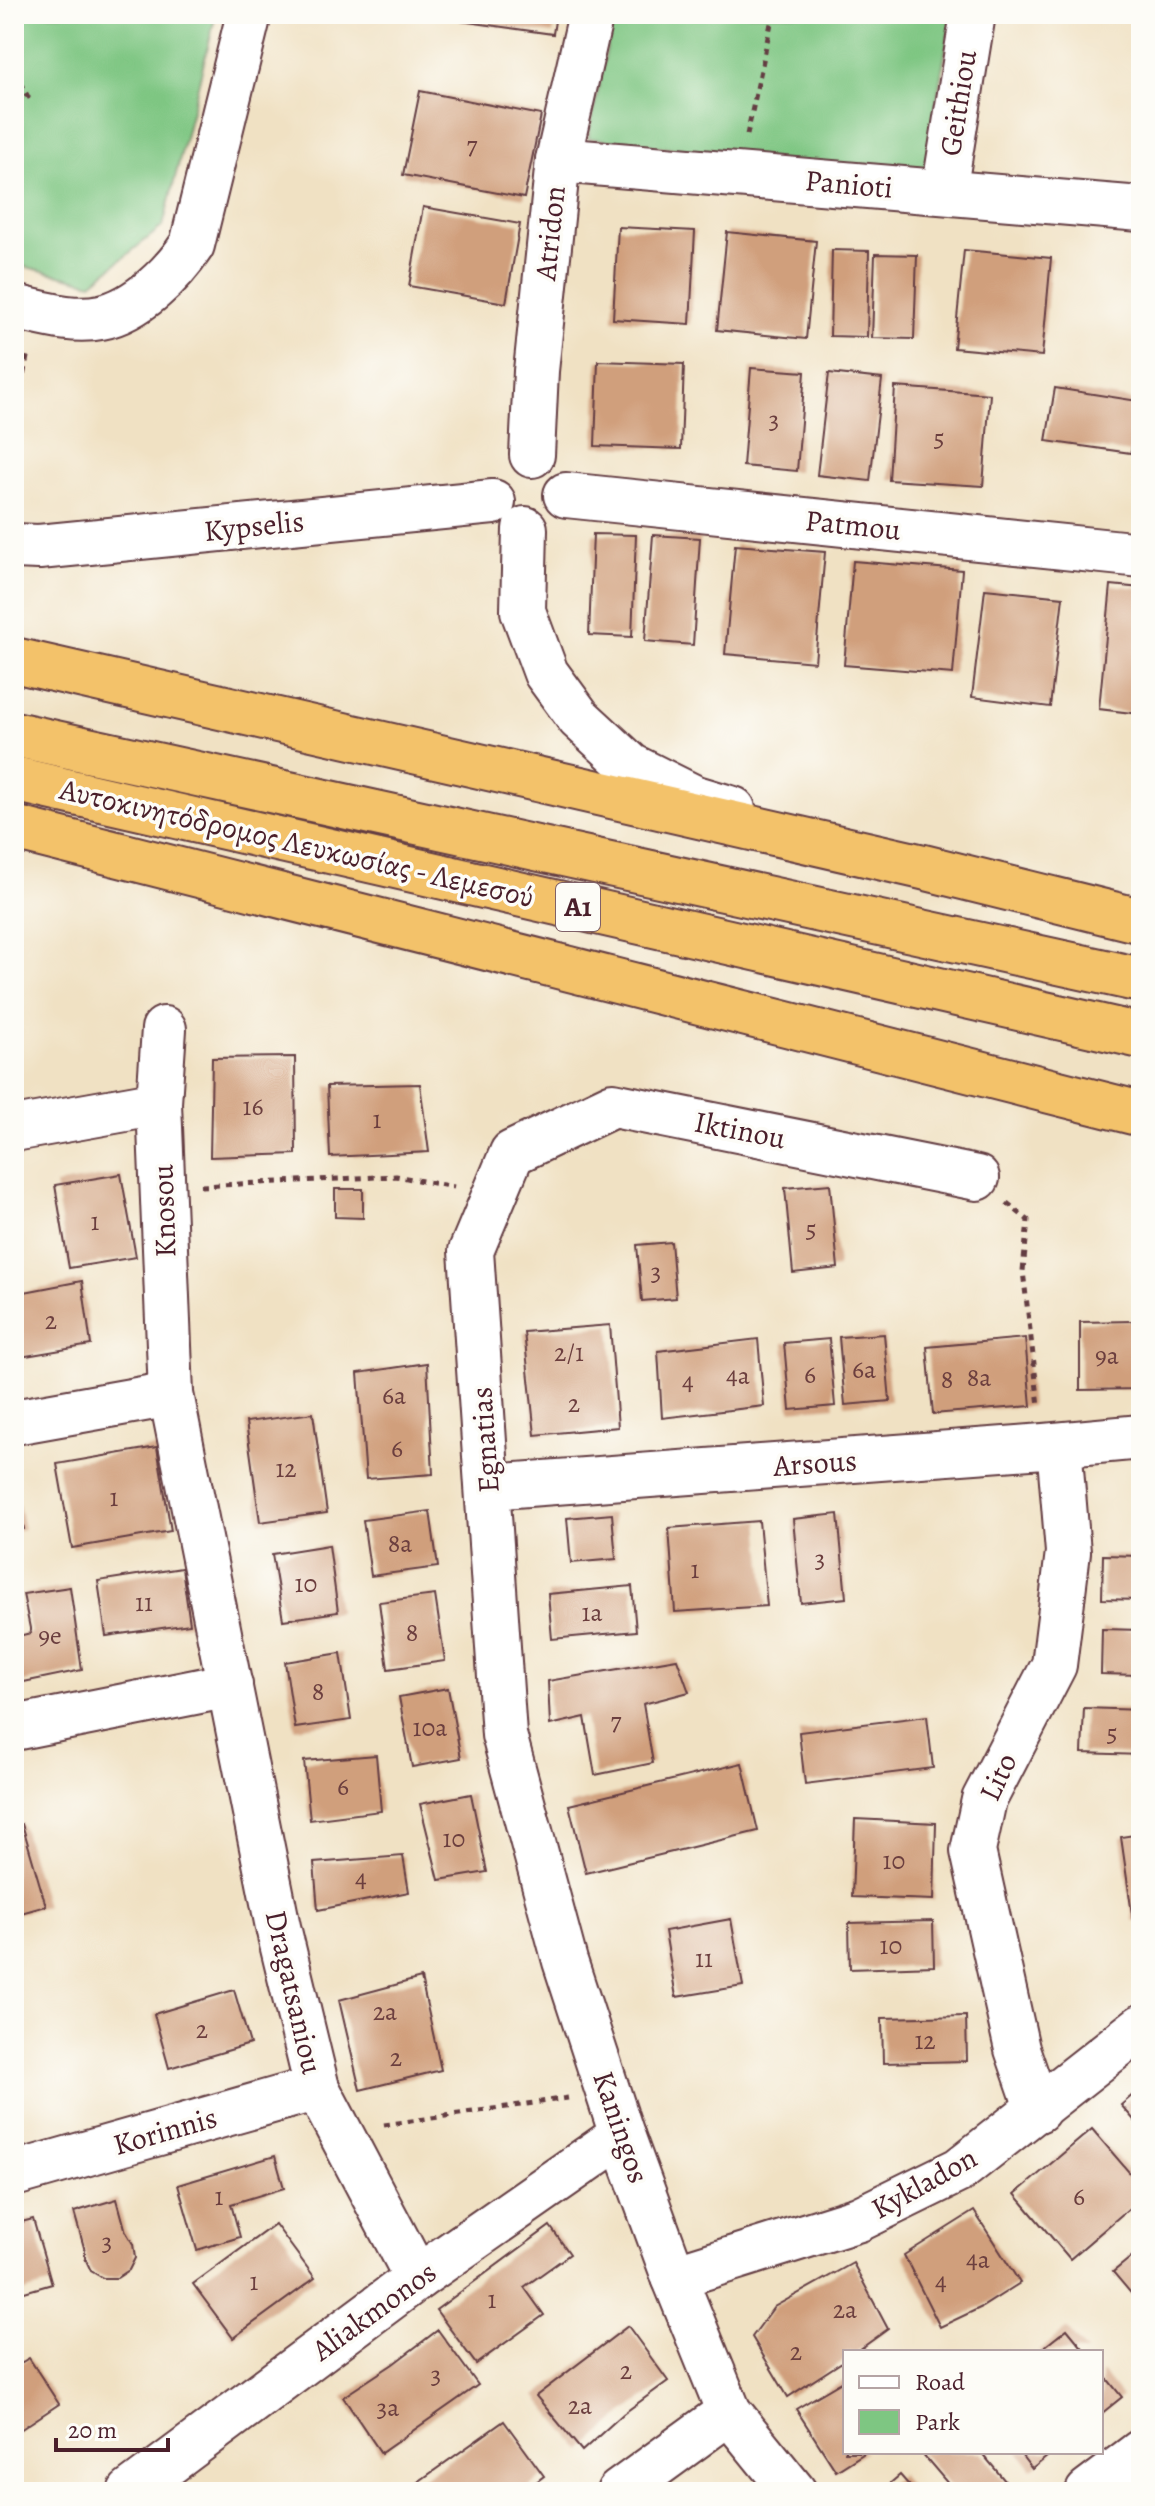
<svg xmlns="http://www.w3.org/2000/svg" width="1155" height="2506" font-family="Alegreya,serif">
<rect width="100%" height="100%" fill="#fdfcf7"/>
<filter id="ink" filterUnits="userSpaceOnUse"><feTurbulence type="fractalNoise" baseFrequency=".0125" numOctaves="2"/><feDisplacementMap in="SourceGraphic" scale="16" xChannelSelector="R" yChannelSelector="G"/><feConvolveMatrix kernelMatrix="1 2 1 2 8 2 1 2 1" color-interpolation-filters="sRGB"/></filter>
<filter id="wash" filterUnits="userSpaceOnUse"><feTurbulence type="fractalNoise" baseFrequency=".006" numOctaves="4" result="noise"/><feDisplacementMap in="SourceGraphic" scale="32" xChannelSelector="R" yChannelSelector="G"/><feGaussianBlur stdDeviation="1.8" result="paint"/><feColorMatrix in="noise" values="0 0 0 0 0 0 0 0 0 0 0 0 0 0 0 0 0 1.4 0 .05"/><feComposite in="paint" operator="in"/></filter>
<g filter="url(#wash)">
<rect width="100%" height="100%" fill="#f0e1c3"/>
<g fill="#7ec682" stroke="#647256" stroke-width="2">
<path d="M14,14H216L163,226L92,283L14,264Z"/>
<path d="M614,14H952L923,179L588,138Z"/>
</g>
<g id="blocks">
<g fill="#d09f7c">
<path d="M461,14H556L553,34L460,21Z"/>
<path d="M420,91L541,115L524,198L403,175Z"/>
<path d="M423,207L520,224L506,303L409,286Z"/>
<path d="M618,227L695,231L690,324L613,319Z"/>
<path d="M727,232L816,241L806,339L717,330Z"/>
<path d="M832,250L869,251L867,337L830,336Z"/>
<path d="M964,250L1051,258L1042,356L954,348Z"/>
<path d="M875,254L917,255L914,339L872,338Z"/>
<path d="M598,361L684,364L681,449L595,446Z"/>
<path d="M751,368L805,372L797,471L743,466Z"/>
<path d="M829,373L882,379L870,481L817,475Z"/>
<path d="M895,387L990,394L983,486L889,480Z"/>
<path d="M1055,388L1138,401L1131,453L1046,441Z"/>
<path d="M593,534L636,535L632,637L589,635Z"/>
<path d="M653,535L700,538L693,645L645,641Z"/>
<path d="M735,545L825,552L815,662L725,654Z"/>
<path d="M853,561L962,570L953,674L844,665Z"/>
<path d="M1111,585L1141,588V714L1099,709Z"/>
<path d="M985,589L1063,597L1050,707L972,697Z"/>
<path d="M295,1057L296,1154L210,1157L212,1058Z"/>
<path d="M420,1084L429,1152L330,1157L327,1086Z"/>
<path d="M121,1174L136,1257L69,1268L55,1185Z"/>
<path d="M830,1184L838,1268L793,1273L785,1188Z"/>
<path d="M335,1189H363V1218L335,1217Z"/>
<path d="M671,1242L676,1298L642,1301L637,1245Z"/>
<path d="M82,1281L91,1345L14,1358V1294Z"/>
<path d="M1134,1321H1141V1389L1080,1390V1322Z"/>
<path d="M610,1325L618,1427L535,1435L524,1332Z"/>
<path d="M884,1334L890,1401L845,1405L839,1337Z"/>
<path d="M1025,1338L1031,1406L933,1414L927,1347Z"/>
<path d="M758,1339L764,1406L662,1418L658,1351Z"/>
<path d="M829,1339L835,1406L790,1410L784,1343Z"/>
<path d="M427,1363L433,1474L366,1479L358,1373Z"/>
<path d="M313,1413L327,1513L260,1522L246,1422Z"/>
<path d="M157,1447L171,1531L72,1548L57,1464Z"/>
<path d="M14,1483L24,1529L14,1531Z"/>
<path d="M430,1511L438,1567L371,1576L363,1520Z"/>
<path d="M612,1514L616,1559L571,1563L567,1518Z"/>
<path d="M838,1514L846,1598L801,1603L793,1519Z"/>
<path d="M759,1521L767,1606L675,1612L669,1528Z"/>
<path d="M329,1545L338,1612L283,1620L272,1554Z"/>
<path d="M1103,1555L1141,1556V1600L1102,1599Z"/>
<path d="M182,1568L190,1624L106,1636L98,1581Z"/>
<path d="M632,1586L636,1631L552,1639L548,1594Z"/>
<path d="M70,1587L82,1670L14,1684V1637L31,1633L23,1594Z"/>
<path d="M435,1595L445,1661L388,1669L379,1602Z"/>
<path d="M1102,1629L1141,1630V1675L1101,1674Z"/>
<path d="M341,1653L351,1720L295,1728L285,1662Z"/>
<path d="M677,1659L689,1692L643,1704L653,1763L595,1775L585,1717L550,1725L548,1681Z"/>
<path d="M448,1688L461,1758L412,1767L399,1697Z"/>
<path d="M1084,1708L1141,1710V1755L1082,1753Z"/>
<path d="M927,1716L933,1768L805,1784L799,1732Z"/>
<path d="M376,1755L381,1811L310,1820L304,1761Z"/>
<path d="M742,1763L758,1831L586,1873L569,1805Z"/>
<path d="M471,1794L487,1872L439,1880L420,1804Z"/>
<path d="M855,1819L936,1823L934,1900L852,1897Z"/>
<path d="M22,1824L46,1906L14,1915V1826Z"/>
<path d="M1141,1834V1919L1133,1921L1121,1837Z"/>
<path d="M403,1856L409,1892L318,1910L314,1863Z"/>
<path d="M731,1919L743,1986L676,1997L665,1931Z"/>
<path d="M933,1921L934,1966L850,1969L849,1923Z"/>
<path d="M421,1978L441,2070L360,2090L339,2000Z"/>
<path d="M234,1990L250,2044L169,2068L154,2014Z"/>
<path d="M966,2016L967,2061L883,2063L882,2018Z"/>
<path d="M1141,2088V2128L1121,2105Z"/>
<path d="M1092,2129L1141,2186V2198L1070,2259L1015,2194Z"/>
<path d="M275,2156L284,2188L231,2204L240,2237L197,2250L178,2185Z"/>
<path d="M117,2199L126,2232L133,2244L135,2258L129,2270L117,2278H103L91,2271L85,2258V2251L74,2212Z"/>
<path d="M974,2211L1020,2283L982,2307L940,2327L904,2255Z"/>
<path d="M33,2219L52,2284L14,2295V2224Z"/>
<path d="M275,2224L315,2278L233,2338L193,2284Z"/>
<path d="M550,2226L570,2254L524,2287L544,2315L476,2364L436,2310Z"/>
<path d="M1141,2249V2305L1113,2272Z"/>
<path d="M853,2263L888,2329L856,2352H845V2360L788,2397L752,2337L774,2307Z"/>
<path d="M628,2326L668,2381L623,2414L582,2451L536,2396Z"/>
<path d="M1067,2329L1086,2352H1038Z"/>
<path d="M438,2330L478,2385L381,2453L343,2397L393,2364Z"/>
<path d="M29,2358L59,2404L14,2434V2367Z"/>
<path d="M1101,2371L1122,2397L1101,2414Z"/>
<path d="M845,2380V2452H866L836,2471L796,2409Z"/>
<path d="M504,2421L544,2476L523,2492H404Z"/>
<path d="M921,2452H981L1011,2488L1007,2492H955Z"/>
<path d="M1019,2452H1053L1032,2469Z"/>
<path d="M900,2475L915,2492H880Z"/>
</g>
</g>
</g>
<g filter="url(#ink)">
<use href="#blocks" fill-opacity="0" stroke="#633c42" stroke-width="2"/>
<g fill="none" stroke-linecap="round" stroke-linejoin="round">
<g stroke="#633c42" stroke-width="48">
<g id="minor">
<path d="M558,160L1141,209"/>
<path d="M944,192L973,14"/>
<path d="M14,307C42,313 72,323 101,317C137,310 173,274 192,245L249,14"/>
<path d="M532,455L536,371L558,160L591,14"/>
<path d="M566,495L1141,555"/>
<path d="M525,529L523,611L546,673L579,718L631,766L693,797L733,809"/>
<path d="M14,546L39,547L493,502"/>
<path d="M164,1029L159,1103L171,1394L278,1927L317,2088L417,2278"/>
<path d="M14,1129L159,1103"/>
<path d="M14,1422L171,1394"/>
<path d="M489,1487L1044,1446L1141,1437"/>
<path d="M14,1728L230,1685"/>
<path d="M1038,2110L1017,2049L973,1851L984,1800L1054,1665L1068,1552L1059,1445"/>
<path d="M14,2174L317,2088"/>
<path d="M674,2277L859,2219L959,2170L1141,2027"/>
<path d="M130,2492L417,2278L622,2135"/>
<path d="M619,2492L729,2412"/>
<path d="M794,2492L729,2412L674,2277L622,2135L565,1961L504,1735L471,1251L512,1153L613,1105L977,1178"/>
<path d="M1088,2492L1141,2452"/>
</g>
</g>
<g stroke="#633c42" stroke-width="48">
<g id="trunk">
<path d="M14,660L923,867L1141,921"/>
<path d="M14,734L1141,980"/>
<path d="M14,779L1141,1036"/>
<path d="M14,828L1141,1114"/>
</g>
</g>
<g stroke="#633c42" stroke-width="5" stroke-dasharray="6 6" stroke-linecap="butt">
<path d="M14,72L28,97L14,103"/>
<path d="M747,135L773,14"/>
<path d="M14,421L28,352"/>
<path d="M201,1186L396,1176L454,1187"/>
<path d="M1007,1203L1028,1220L1023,1271L1039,1406"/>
<path d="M384,2125L568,2098"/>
</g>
<use href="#minor" stroke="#fff" stroke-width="44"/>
<use href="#trunk" stroke="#f3c26a" stroke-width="44"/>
</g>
</g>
<g text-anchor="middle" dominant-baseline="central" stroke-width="7" stroke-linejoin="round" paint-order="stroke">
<g font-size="26" fill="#6c3f3f">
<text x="472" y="145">7</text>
<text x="774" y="419">3</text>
<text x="939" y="437">5</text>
<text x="253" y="1106">16</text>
<text x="377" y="1119">1</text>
<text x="95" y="1221">1</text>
<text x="811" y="1228">5</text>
<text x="656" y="1271">3</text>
<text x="51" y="1320">2</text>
<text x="569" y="1352">2/1</text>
<text x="1107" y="1355">9a</text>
<text x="864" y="1369">6a</text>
<text x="810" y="1374">6</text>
<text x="738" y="1375">4a</text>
<text x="979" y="1377">8a</text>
<text x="947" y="1379">8</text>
<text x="688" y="1381">4</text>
<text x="394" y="1395">6a</text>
<text x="574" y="1403">2</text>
<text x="397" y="1448">6</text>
<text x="286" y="1468">12</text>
<text x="114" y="1497">1</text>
<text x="400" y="1543">8a</text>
<text x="820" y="1558">3</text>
<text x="695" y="1569">1</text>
<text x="306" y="1583">10</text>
<text x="144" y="1602">11</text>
<text x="592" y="1612">1a</text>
<text x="412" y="1632">8</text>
<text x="50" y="1635">9e</text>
<text x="318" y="1691">8</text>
<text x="616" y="1721">7</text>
<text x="430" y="1727">10a</text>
<text x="1112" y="1732">5</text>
<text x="343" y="1786">6</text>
<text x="454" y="1838">10</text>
<text x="894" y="1860">10</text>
<text x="361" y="1878">4</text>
<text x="891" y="1945">10</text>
<text x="704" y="1958">11</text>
<text x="385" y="2011">2a</text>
<text x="202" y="2029">2</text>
<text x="925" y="2040">12</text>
<text x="396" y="2057">2</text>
<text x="219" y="2196">1</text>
<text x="1079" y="2196">6</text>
<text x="107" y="2241">3</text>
<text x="978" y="2259">4a</text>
<text x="254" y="2281">1</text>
<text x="941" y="2281">4</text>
<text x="492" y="2299">1</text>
<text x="845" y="2309">2a</text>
<text x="796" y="2351">2</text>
<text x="626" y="2370">2</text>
<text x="436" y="2374">3</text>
<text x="580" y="2405">2a</text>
<text x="388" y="2407">3a</text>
</g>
<rect fill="#fdfcf7" stroke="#806168" stroke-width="2" x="556" y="883" width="44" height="48" rx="6"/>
<g font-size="28" font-weight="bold" fill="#4a1f2b">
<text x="578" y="907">A1</text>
</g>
<g font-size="30" fill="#4a1f2b" stroke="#fdfcf7">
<text transform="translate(958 103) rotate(-81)">Geithiou</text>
<text transform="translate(849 184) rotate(5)">Panioti</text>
<text transform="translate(550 233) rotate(-84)">Atridon</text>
<text transform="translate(853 525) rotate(6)">Patmou</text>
<text transform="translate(254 526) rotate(-6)">Kypselis</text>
<text transform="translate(297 843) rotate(13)">Αυτοκινητόδρομος Λευκωσίας - Λεμεσού</text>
<text transform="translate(740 1130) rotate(11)">Iktinou</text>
<text transform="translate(164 1211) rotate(-92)">Knosou</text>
<text transform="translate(485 1440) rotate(-94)">Egnatias</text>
<text transform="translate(815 1463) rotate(-4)">Arsous</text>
<text transform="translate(998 1777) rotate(-65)">Lito</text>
<text transform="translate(294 1992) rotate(77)">Dragatsaniou</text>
<text transform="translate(621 2127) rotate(71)">Kaningos</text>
<text transform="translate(165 2131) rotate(-16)">Korinnis</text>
<text transform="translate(924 2183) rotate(-29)">Kykladon</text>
<text transform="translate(374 2311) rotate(-36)">Aliakmonos</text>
</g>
</g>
<rect width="1155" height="2506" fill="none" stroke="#fdfcf7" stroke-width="48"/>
<rect x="843" y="2350" width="260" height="104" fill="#fdfcf7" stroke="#b5a4a5" stroke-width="2"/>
<rect x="859" y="2376" width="40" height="12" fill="#ffffff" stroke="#b5a4a5" stroke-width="2"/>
<text x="915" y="2390" font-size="24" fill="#4a1f2b">Road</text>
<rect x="859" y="2410" width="40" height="24" fill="#7ec682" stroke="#b5a4a5" stroke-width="2"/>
<text x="915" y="2430" font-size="24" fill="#4a1f2b">Park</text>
<path d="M56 2438v12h112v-12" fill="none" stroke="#4a1f2b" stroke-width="4"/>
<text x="68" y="2438" font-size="24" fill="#4a1f2b" stroke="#fdfcf7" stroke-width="6" paint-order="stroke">20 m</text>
</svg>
